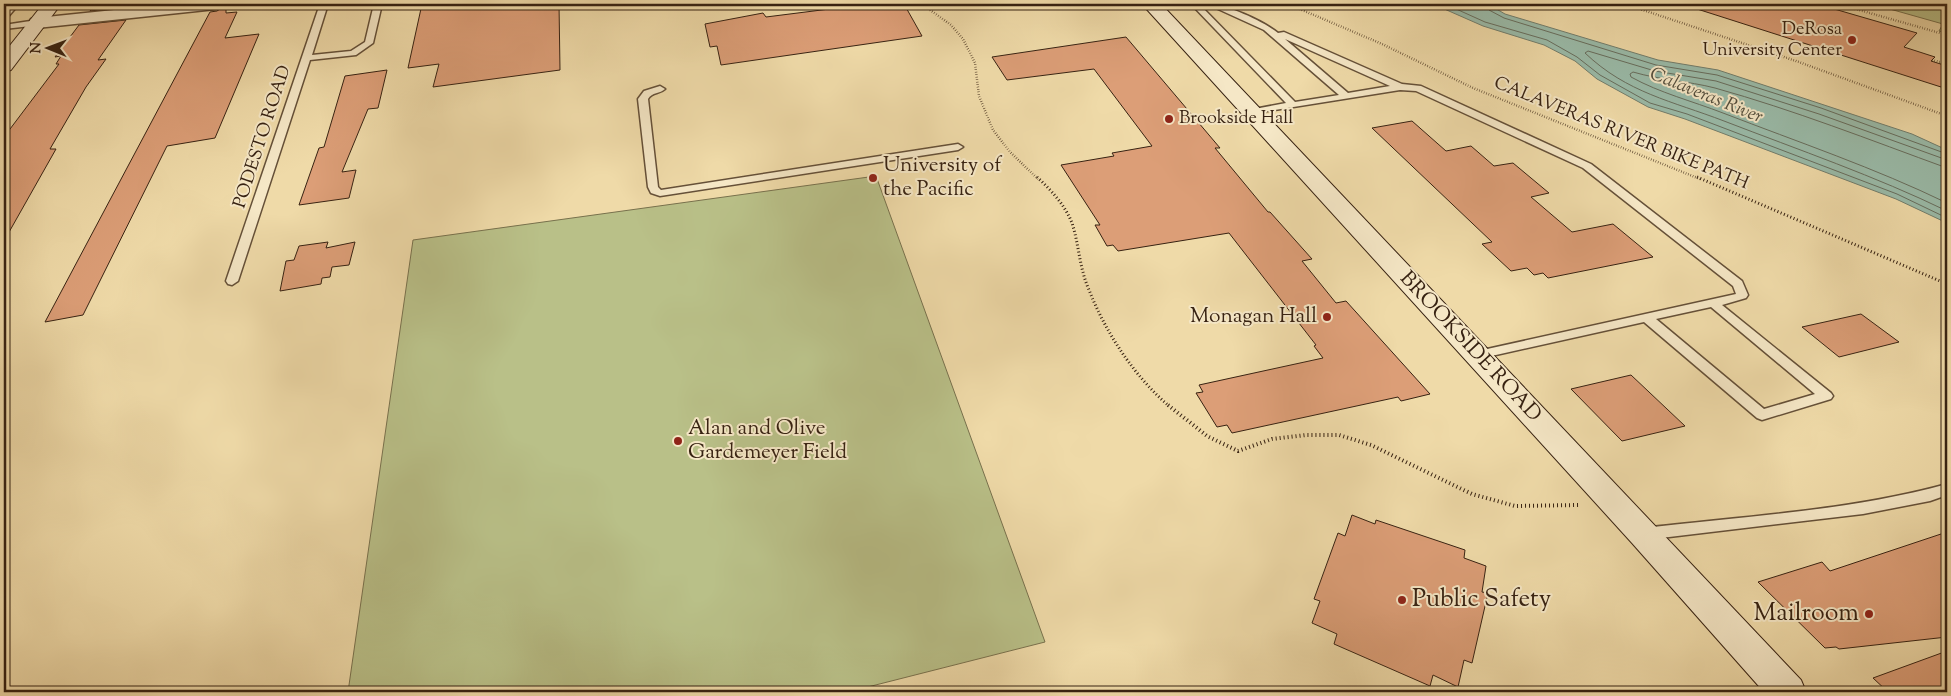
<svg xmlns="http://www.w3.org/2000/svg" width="1951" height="696" font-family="'Sorts Mill Goudy',serif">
<rect width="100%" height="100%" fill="#efdaa8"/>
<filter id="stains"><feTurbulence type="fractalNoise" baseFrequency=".004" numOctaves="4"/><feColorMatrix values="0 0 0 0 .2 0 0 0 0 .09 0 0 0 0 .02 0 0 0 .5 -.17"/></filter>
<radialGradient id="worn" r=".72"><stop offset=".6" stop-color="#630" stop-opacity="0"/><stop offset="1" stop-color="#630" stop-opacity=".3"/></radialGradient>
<g fill="#b9c088" stroke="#78714d">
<path d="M1872,4H1947V33L1939,31L1943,24Z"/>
<path d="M876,176L1045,642L848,692H348L413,240Z"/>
</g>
<path fill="#9abba9" stroke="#727e6d" d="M1433,4H1488L1505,14L1658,60L1718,70L1912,134L1947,150V223L1896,199L1685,119L1648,107L1597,79L1575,61L1544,45L1483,26Z"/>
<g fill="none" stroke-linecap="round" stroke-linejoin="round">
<g stroke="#686e5e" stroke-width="1">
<path d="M1445,4L1485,22L1547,40L1577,57L1600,75L1650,103L1687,114L1897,194L1947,218"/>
<path d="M1487,4L1489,10L1504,18L1656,65L1717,75L1821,108L1947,154"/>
<path d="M1947,160L1819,114L1716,81L1655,71L1588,51L1585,53C1627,93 1672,101 1724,121C1799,150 1875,176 1947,211"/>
<path d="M1947,168C1870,140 1794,110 1715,88C1688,81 1660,80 1633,72L1630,74L1631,77C1660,93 1692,101 1723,113C1798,142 1875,168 1947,203"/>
</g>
</g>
<g fill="#dc9e77" stroke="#372212">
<path d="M95,4H138L137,6L90,11Z"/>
<path d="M422,4H559L560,70L433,87L439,64L408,68Z"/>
<path d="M869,4H904L922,36L721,65L717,46L710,47L705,24L763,13L766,17Z"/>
<path d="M1694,4H1817L1917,33L1904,47L1935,57L1931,61L1947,66V79L1941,87L1694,8Z"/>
<path d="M226,5V13L237,12L225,38L259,34L215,138L167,146L83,315L45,322L210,12L217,11Z"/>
<path d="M126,20L98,60L106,59L86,87L50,149H56L4,241V137L59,64H56L61,56L55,57L79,25Z"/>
<path d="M1126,37L1220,148H1215L1268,212H1270L1312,259L1302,261L1336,303L1346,301L1430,394L1401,401L1398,397L1232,433L1227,425L1217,427L1196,393L1203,392L1199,385L1323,358L1314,346L1316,345L1229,233L1118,251L1113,245L1107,246L1095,225H1100L1061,165L1114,156L1112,153L1152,146L1094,69L1007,80L992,57Z"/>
<path d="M387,70L378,108L368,109L342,172L356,170L349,198L299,205L319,148L324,147L345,76Z"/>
<path d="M1412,121L1446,151L1471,146L1494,166L1513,163L1549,193L1531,197L1572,232L1613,224L1653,257L1548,278L1543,273L1534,275L1527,268L1511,271L1482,244L1492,242L1372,128Z"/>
<path d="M328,242L326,248L355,242L349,265L332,267L330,277L322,278L321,284L280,291L286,261L294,260L299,246Z"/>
<path d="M1861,314L1899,342L1839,357L1802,327Z"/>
<path d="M1631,375L1685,426L1622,441L1571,389Z"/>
<path d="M1352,515L1375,524L1376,520L1465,550L1464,558L1486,566L1482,592L1488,593L1472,663L1464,660L1458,687L1433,675L1430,686L1334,644L1337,634L1312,623L1320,601L1314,599L1338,533L1345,536Z"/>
<path d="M1947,532V637L1839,649L1836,647L1825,648L1758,582L1822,562L1830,571Z"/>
<path d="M1947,651V692H1888L1873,678Z"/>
</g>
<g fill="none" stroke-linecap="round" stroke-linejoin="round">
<g stroke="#655038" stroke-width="3">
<g id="lane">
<path d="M11,4H19L7,18H4V11Z"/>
<path d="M320,4H328L312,55L351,51L365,42L374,4H382L373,43L356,55L310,60L238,281L232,285L228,284L226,281Z"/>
<path d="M1191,4H1199L1295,102L1339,95L1264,30L1207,4C1226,4 1263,21 1278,33L1284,32L1402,84L1421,86L1591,164L1742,281L1748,295L1746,298L1722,305L1831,393L1833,396L1831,399L1762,420L1757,418L1644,322L1478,359L1474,358L1472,355L1474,352L1478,351L1736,294L1733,286L1583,168L1416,91L1400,90L1249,114V110L1286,103ZM1285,39L1390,86L1348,93ZM1711,307L1815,394L1764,409L1656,319Z"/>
<path d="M37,20L41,23L40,25L4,29V25Z"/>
<path d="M660,86L665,89C660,94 652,92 648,99L658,187L661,190L958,144L963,147L958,150L660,196L651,193L648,187L638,99L644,91Z"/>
<path d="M1947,484V495L1930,501L1863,514L1644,540L1639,538L1637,534L1639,530L1644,528C1745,516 1849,511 1947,484Z"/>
</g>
</g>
<g stroke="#655038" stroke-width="3">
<path id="street" d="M172,4H224L216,9L37,28L31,27L29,23L31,19L37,18Z"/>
</g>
<g stroke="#372212" stroke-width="2">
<g id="secondary">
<path d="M43,4H61L11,70L4,72V53Z"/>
<path d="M1142,4H1161L1801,680L1806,692H1764L1632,543Z"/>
</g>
</g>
<g stroke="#372212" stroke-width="2.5" stroke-dasharray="0.5 2" stroke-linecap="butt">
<path d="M922,4L951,25L963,39L975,63L979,96L993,130L1010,152L1038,179"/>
<path d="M1288,4L1382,44L1473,88L1700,179"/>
<path d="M1625,4L1796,61L1947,116"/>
<path d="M1838,4L1947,35"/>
<path d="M1932,60L1947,64"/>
</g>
<g stroke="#372212" stroke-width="3" stroke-dasharray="1 2.5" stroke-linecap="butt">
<path d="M1037,177C1051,190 1065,205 1072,223C1079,244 1079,267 1089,290C1106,333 1134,376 1169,406"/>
<path d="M1697,177L1947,284"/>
</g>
<path stroke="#372212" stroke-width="4" stroke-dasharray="1 3" stroke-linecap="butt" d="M1168,405L1207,436L1238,451L1272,439L1306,435H1339L1371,445L1472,494L1515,506L1579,505"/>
<use href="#lane" fill="#f5e7c6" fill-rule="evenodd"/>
<use href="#street" fill="#f5e7c6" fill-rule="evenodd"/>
<use href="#secondary" fill="#f5e7c6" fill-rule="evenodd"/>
</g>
<g fill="#8f2418" stroke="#f5e7c6" stroke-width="2">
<circle cx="1852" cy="40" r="5"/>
<circle cx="1169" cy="119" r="5"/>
<circle cx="873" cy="178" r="5"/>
<circle cx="1327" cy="317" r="5"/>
<circle cx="678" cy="441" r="5"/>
<circle cx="1402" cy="600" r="5"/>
<circle cx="1869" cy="614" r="5"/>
</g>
<g text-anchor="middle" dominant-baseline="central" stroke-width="4" stroke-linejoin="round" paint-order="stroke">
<g font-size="18" fill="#372212" stroke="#f5e7c6" text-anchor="end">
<text x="1842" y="30">DeRosa<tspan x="1842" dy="21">University Center</tspan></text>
<text x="1179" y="119" text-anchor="start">Brookside Hall</text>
</g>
<g font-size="18" fill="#372212" stroke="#f5e7c6">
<text transform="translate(1621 134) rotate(22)">CALAVERAS RIVER BIKE PATH</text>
<text transform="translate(263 137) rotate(-72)">PODESTO ROAD</text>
</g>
<g font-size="19" font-style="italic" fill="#55503f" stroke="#f5e7c6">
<text transform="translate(1706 96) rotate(22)">Calaveras River</text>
</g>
<g font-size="21" fill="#372212" stroke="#f5e7c6" text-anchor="start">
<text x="883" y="166">University of<tspan x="883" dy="24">the Pacific</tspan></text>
<text x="1317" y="317" text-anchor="end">Monagan Hall</text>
<text x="688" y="429">Alan and Olive<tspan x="688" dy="24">Gardemeyer Field</tspan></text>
</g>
<g font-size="21" fill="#372212" stroke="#f5e7c6">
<text transform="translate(1470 347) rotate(47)">BROOKSIDE ROAD</text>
</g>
<g font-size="25" fill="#372212" stroke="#f5e7c6" text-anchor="start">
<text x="1412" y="600">Public Safety</text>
<text x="1859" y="614" text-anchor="end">Mailroom</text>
</g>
</g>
<rect width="1951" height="696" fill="none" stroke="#efdaa8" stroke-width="20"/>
<rect x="5" y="5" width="1941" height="686" fill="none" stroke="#372212" stroke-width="2.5"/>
<rect x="10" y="10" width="1931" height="676" fill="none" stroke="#372212"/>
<g transform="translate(48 48) rotate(271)" stroke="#f5e7c6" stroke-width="4" paint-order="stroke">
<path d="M0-4L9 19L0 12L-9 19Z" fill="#372212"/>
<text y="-8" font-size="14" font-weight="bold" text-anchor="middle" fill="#372212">N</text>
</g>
<rect width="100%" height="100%" filter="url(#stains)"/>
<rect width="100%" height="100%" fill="url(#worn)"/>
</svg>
